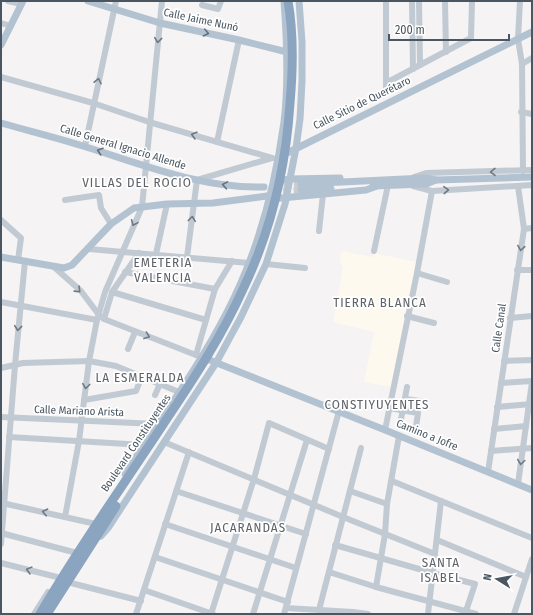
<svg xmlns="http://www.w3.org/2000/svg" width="533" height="615" font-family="'Fira Sans Condensed',sans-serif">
<rect width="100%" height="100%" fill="#f5f3f3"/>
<path fill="#fdf9ef" d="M341,251L373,257L374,253L416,262L391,387L364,382L374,332L333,322L343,268L340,262Z"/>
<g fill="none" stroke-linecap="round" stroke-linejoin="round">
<g stroke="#caccce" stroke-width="7" stroke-dasharray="7 3.5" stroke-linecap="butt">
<path d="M273,186L301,184"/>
<path d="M273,194L280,192L301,190"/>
</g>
<g stroke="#c1cad2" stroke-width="6">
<path d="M8,1L21,4"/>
<path d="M386,1V91"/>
<path d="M412,1L413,69"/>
<path d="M419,1L420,65"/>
<path d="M445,1L446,52"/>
<path d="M520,1L518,39L522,64L523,171"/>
<path d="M202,5L218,9L221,1"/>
<path d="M1,23L11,26"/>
<path d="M522,64L532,58"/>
<path d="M1,77L93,103L149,122L272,158"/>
<path d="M386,83L471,38L472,1"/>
<path d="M521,112L532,114"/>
<path d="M217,142L239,40"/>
<path d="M85,146L116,1"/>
<path d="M414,177L426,173L532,170"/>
<path d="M413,186L432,191L532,185"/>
<path d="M65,200L99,195L101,208L111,224"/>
<path d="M1,220L21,238L18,260"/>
<path d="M524,229L532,228"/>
<path d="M319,231L323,194"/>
<path d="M89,249L249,263"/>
<path d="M374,251L388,185"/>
<path d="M156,254L167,204"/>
<path d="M187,257L197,180L272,158"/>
<path d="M266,264L305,268"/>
<path d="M54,267L81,291L99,315L104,319L201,357"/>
<path d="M517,270H532"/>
<path d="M125,272L215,289"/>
<path d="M417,273L447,282"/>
<path d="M112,292L206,320"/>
<path d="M1,302L97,320"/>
<path d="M407,316L434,323"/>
<path d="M510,318L532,316"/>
<path d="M104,319L112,292L139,253"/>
<path d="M128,349L135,332"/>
<path d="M196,355L215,289L232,261"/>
<path d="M504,361L532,360"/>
<path d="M1,368L23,363L89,361L116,366L179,392"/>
<path d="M501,383L532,381"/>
<path d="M155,395L160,384"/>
<path d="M405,399L420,401"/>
<path d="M84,400L136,391L142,376"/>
<path d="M497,407L532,404"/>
<path d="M389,408L418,413L416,427"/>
<path d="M1,417L157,424"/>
<path d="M400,425L407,387"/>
<path d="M494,429L526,426"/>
<path d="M385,430L417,273L432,191"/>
<path d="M9,437L144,445"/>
<path d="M164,442L343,517L435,554"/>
<path d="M491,451L532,448"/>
<path d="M488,472L524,229L518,186"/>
<path d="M392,481L532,538"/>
<path d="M518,484L532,382"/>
<path d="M176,491L306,534"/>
<path d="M350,491L387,504"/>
<path d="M2,503L96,524"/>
<path d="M65,517L79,441L89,361L97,320L105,292L142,207L162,1"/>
<path d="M165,524L296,568"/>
<path d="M1,533L77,553"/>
<path d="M437,540L526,577"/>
<path d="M1,544L15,365L25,261"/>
<path d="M335,545L433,573L475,584L466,611"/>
<path d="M155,557L288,602"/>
<path d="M1,563L57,577"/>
<path d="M329,572L376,587L476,614"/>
<path d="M71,583L141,601"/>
<path d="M376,587L385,534L387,504L399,436"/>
<path d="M144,590L213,614"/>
<path d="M286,608L353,612L368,614"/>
<path d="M319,610L361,448"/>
<path d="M34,614L48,592"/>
<path d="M136,614L189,452"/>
<path d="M211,614L254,479L269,423L329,449"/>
<path d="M253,614L307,440"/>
<path d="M284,614L339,411"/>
<path d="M428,614L441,501"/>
<path d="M514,614L532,559"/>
</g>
<g stroke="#b3c2d1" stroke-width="7">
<path d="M88,1L160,23L239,40L287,52"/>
<path d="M1,45L23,1"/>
<path d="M1,123C29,131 58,138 86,147C144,165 203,189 264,187"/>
<path d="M281,156L532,32"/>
<path d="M275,181L291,179L340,178"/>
<path d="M301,184L425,178L436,180L532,177"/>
<path d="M373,186L426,184L436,180"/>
<path d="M301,190L331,189"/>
<path d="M271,199L366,190L377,186"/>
<path d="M1,257L64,268L72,265L111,224L134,208L167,204L213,203L267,196"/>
<path d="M202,357L385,430L532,490"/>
<path d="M125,474C160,420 199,367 228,310C258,252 275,187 284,122C289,82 287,41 284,1"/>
<path d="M101,536L108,528L216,363L241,317L266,264L285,204L296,148L300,119L302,81V42L299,1"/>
</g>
<g stroke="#8ba5c1" stroke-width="9">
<path d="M40,614C79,547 124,484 166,420C195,377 223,334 244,287C271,230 286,166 290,103C293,69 294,35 288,1"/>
<path d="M47,614L116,506"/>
</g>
</g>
<defs><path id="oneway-chevron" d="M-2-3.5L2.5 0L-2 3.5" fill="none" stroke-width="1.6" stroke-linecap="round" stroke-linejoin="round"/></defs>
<g stroke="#64717d">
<use href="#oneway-chevron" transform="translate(206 33) rotate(12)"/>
<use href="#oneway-chevron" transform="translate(100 151) rotate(-162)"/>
<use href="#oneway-chevron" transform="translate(225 185) rotate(-170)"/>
</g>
<g stroke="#6e7983">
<use href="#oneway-chevron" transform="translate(158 40) rotate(96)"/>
<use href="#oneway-chevron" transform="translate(98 81) rotate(-77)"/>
<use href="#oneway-chevron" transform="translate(194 135) rotate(-164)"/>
<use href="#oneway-chevron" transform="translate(493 172) rotate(179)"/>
<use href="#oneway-chevron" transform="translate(446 190) rotate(-3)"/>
<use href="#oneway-chevron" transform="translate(192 219) rotate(-83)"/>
<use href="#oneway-chevron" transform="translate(134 223) rotate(114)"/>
<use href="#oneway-chevron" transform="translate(521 248) rotate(99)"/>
<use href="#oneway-chevron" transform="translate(78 290) rotate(44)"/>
<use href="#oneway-chevron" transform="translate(18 328) rotate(96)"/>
<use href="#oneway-chevron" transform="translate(147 336) rotate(20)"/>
<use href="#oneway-chevron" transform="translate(86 386) rotate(97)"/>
<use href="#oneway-chevron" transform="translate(521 462) rotate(98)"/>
<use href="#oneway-chevron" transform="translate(45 512) rotate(-168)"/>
<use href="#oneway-chevron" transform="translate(29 570) rotate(-165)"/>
</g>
<g text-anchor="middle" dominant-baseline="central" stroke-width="3.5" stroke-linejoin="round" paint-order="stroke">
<g font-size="11" fill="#4a5661" stroke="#fff">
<text transform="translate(201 20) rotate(12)">Calle Jaime Nunó</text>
<text transform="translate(362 103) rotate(-26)">Calle Sitio de Querétaro</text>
<text transform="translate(123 147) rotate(17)">Calle General Ignacio Allende</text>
<text transform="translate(499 328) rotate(-82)">Calle Canal</text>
<text transform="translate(79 411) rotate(2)">Calle Mariano Arista</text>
<text transform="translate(427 435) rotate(22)">Camino a Jofre</text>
<text transform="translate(136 443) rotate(-56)">Boulevard Constituyentes</text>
</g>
<g font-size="13" letter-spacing="1" fill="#5f6368" stroke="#fff">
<text x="137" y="182">VILLAS DEL ROCIO</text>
<text x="163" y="262">EMETERIA<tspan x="163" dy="15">VALENCIA</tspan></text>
<text x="380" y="302">TIERRA BLANCA</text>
<text x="140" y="377">LA ESMERALDA</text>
<text x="377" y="404">CONSTIYUYENTES</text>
<text x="248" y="527">JACARANDAS</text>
<text x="441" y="562">SANTA<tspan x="441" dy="15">ISABEL</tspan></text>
</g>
</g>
<rect width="533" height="615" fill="none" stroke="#4a5661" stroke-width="4"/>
<g transform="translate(497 579) rotate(281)" stroke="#ffffff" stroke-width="3" paint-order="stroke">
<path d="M0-3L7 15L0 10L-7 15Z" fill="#4a5661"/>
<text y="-6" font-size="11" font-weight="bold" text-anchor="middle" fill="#4a5661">N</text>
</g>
<path d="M389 34v6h120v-6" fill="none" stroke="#4a5661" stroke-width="2"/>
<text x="395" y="34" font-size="12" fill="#4a5661" stroke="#ffffff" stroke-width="3" paint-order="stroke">200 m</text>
</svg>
